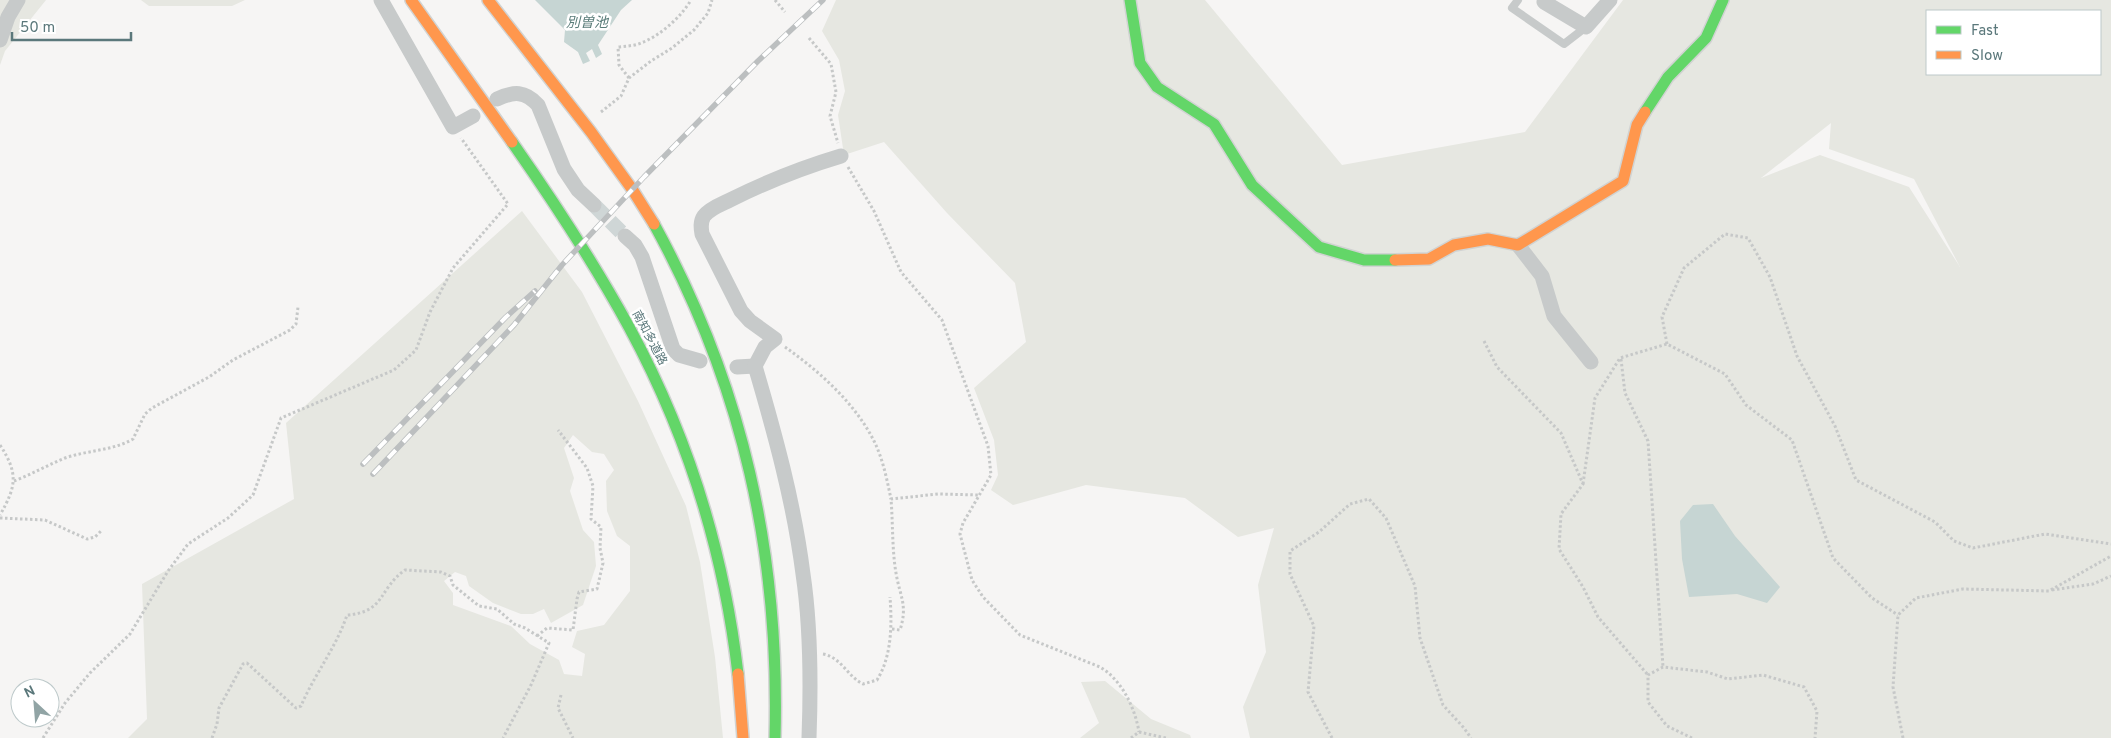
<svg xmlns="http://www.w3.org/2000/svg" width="2111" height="738" font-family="Overpass,'Noto Sans JP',sans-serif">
<rect width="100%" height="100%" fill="#f6f5f4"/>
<g fill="#e6e7e1" fill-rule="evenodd">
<path d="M0,0H46L5,51L0,65Z"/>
<path d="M141,0H245L232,6H149Z"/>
<path d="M836,0H1205L1342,165L1525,132L1623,0H2111V738H1250L1243,707L1266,652L1258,585L1274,528L1238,537L1185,498L1086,485L1013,505L991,490L998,475L994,440L974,388L1026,342L1015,283L947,213L884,142L844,155L838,115L845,91L839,60L822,31ZM1927,11H2100V74H1927ZM1831,123L1829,149L1914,179L1960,267L1909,187L1820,155L1761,178Z"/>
<path d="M522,211L582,292L638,401L686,506L700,562L715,657L723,738H128L147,719L142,584L294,499L286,423ZM573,435L592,452L604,454L614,470L606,481L607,511L617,536L630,546V591L604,625L577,631L572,647L585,654L582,676L564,674L559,660L530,644L511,626L453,605V593L444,581L455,572L466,576L469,586L493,603L521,614H533L544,609L551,623L583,605L596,566L594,542L583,530L570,491L574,478L564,448Z"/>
<path d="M1105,681L1151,719L1190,735L1191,738H1080L1099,723L1081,682Z"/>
</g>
<g fill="#c6d5d3">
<path d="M535,0H632L621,10L598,45L602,54L596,58L592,49L586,53L590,61L583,64L578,52L564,42L565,30Z"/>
<path d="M1713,504L1735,536L1780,587L1767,603L1737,594L1689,597L1682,559L1680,521L1693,505Z"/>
</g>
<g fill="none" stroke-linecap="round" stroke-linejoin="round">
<path stroke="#cfd6d6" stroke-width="15" stroke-dasharray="15 8" stroke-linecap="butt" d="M594,205L625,236"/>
<g stroke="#d1d3d2" stroke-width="14">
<g id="fast">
<path d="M1130,0L1140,63L1157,87L1214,124L1252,185L1319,247L1364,260H1395"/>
<path d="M1645,112L1668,77L1706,38L1723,0"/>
<path d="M512,142C554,202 594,263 629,327C687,434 724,553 738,674"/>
<path d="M654,224C743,386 780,554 775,738"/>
</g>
</g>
<g stroke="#d1d3d2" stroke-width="14">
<g id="slow">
<path d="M411,0L512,142"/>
<path d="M488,0L591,132L632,189L654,224"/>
<path d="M1395,260L1429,259L1454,245L1488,239L1518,245L1623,181L1637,125L1645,112"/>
<path d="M738,674L743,738"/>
</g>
</g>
<g stroke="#c6c8c8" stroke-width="3" stroke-dasharray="2.5 2.5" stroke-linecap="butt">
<path d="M775,0L785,12"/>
<path d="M809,38L831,64L836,92L830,116L838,143"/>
<path d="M629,78L619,65L618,47C626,46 634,46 641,43C660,36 681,17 691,0"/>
<path d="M601,112L621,96L629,78L651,61L672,48L694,30L708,13L712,0"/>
<path d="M848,167L874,211L901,272L942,320L988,446L991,475L963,523L960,534L972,580L983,597L1020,635L1100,667C1122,680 1135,708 1139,732"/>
<path d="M1484,341L1497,367L1561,433L1583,484L1561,514L1559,549L1583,587L1598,617L1648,675"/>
<path d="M1667,344L1662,317L1684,268L1725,234L1748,238L1770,277L1797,356L1835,426L1856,480L1935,522L1954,541L1973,548L2045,534L2111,544"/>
<path d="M785,347C819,371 855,403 874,441C883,459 887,480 891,499"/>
<path d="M1621,359L1625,393L1648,441L1663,667"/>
<path d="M0,445C19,474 16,487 0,515"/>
<path d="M14,481C32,474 48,465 65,458C88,450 112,451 133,439L145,414L152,408L209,377L233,360L290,330L296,324L298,307"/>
<path d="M1583,484L1595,398L1620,358L1667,344L1725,374L1746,405L1792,440L1833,558L1872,598L1898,615"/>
<path d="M0,518L45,520L87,539L95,537L101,531"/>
<path d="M2052,590L2093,584L2111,576"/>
<path d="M892,629L900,630C908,605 900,597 896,573C892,550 893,524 891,499L938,494L980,495"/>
<path d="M537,636L547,628L573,630L577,599L579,592L597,589L603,563L600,548L601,527L591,519L593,486L587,468L558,430"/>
<path d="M823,654C841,657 848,677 863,684L877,680C892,656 892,624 890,597"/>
<path d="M561,695L558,708L573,738"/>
<path d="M43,738L65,703L90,673L130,634L168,571L188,544L228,518L253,495L281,418L394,370L416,350L430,312L453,268L508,204L461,138"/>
<path d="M212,738L217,724L219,708L243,664L247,663L296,708L301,706C314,675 336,648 347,615C386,612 378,589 405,570L441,572L450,576L453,585L479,606L497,609L514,624L525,628L549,643L531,685L503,738"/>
<path d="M1131,738L1139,732L1166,738"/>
<path d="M1332,738L1308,692L1314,626L1290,574V551L1319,532L1350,504L1369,499L1386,518L1415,586L1420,638L1443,705L1464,728L1471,738"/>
<path d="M1692,738L1667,726L1648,702V675L1663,667L1707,672L1728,679L1763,675L1804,687L1817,711L1815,738"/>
<path d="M1903,738L1893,687L1898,615L1916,598L1963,589L2049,591L2111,556"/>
</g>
<path stroke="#c7caca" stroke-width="8" d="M1518,0L1512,8L1564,44L1586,27"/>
<g stroke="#c7caca" stroke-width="15">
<path d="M381,0L453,127L473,116"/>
<path d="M1545,0L1544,2L1586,27L1610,0"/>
<path d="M0,40L8,17L18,0"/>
<path d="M497,99C514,91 525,91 538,105L564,169L578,190L594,205"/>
<path d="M625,236L635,245L642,257L673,349L679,355L700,361"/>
<path d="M1518,245L1542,276L1554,316L1591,362"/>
<path d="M737,367L755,366"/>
<path d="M809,738C811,684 811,628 803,574C794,503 775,434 755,366L765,347L775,339L750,321L741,311L702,234C701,228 700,222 704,216C710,208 722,204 730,200C768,181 801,168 841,156"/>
</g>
<use href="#fast" stroke="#63d668" stroke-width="11"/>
<use href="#slow" stroke="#ff974d" stroke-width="11"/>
<g stroke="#bcbfc0" stroke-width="5.5">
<g id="rail">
<path d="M363,464L506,317L535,291"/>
<path d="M373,474L514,325L562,265L644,177L758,61L823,0"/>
</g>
</g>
<use href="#rail" stroke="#fff" stroke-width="4" stroke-dasharray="11" stroke-linecap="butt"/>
</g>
<g text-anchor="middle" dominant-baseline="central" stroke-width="5" stroke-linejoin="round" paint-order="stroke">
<g font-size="12" fill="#5b787b" stroke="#fff">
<text transform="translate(649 338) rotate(62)">南知多道路</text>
</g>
<g font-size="14" font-style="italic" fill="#5a7c79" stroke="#fff">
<text x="587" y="23">別曽池</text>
</g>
</g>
<rect x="1926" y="10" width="175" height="65" fill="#ffffff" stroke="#bdc9ca"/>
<rect x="1936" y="26" width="25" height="8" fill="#63d668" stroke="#bdc9ca"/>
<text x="1971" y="35" font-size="15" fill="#5b787b">Fast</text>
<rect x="1936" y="51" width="25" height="8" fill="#ff974d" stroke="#bdc9ca"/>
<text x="1971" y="60" font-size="15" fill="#5b787b">Slow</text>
<g transform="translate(35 703) rotate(334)"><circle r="24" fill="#ffffff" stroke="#bdc9ca"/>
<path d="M0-4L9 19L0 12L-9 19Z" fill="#91a4a5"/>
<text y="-8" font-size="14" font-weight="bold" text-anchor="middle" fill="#5b787b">N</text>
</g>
<path d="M12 32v8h119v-8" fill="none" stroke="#5b787b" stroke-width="2.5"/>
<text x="20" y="32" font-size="15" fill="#5b787b" stroke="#ffffff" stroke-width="4" paint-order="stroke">50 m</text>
</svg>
